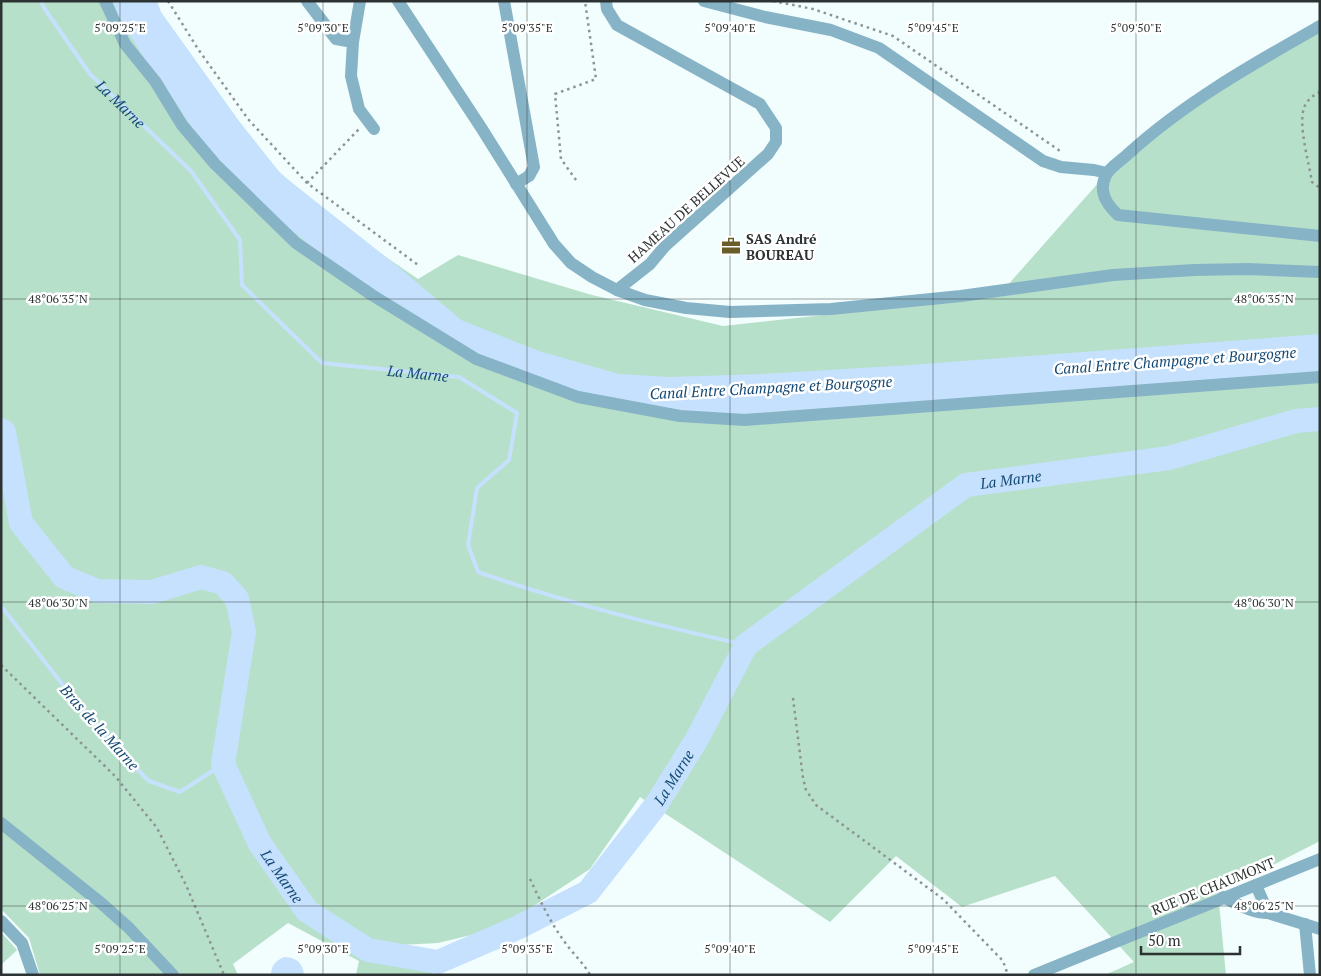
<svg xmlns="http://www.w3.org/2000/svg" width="1321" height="976" font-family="'PT Serif',serif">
<rect width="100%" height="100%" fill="#f2fdfe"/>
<g fill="#b7e0ca">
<path d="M1,1H134L235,131L329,218L418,279L458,255L592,295L723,326L998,296L1107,173L1143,141L1320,26V841L1218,893L1226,975H1105L1134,962L1055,876L962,907L896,856L830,922L640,797L590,869L500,928L438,943L400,945L434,975H356L359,961L288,923L233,964L238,975H40L29,938L1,909Z"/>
<path d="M1,932L17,950L1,965Z"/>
</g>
<g fill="#c5e1fd">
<path d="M113,1H157L161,12L239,121L281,174L401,269L461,320L539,351L619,374L669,377L762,374L910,365L1320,334V371L1004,397L709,416L598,398L495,362L440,334L327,259L274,216L230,173L193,129L142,55L117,14Z"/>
<path d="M284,957C296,957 303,963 304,975H271C271,965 276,961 284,957Z"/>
</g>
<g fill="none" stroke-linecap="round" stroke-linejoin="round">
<g stroke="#c5e1fd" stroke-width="4">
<path id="s1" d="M41,1L44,8L90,74L191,171L240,240L242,285L322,363L459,377L517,413L509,460L477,488L468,545L478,572C566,603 656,625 746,645"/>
<path d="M1,606L81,708L129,761L149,781L180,792L223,764"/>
</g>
<path stroke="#c5e1fd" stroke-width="24" id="s2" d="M1,430L4,432L21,523L64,577L97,591L152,592L201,577L223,583L237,599L244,632L223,764L260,844L307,911L368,950L438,962L517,928L588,892L656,805L697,739L746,645L966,485L1169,458L1296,421L1320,419"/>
<g stroke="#8b9394" stroke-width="2.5" stroke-dasharray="2.5 4" stroke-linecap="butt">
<path d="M168,1L198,49L248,119L307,183L418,265"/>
<path d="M773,1L813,9L893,36L1063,153"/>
<path d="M1320,92C1313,95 1306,101 1304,108C1298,125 1309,163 1312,182L1320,188"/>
<path d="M576,180L561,159L555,94L596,79L585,1"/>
<path d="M307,183L360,128"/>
<path d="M1,665L115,776L157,828L186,885L224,975"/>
<path d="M793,698L803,778L806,790L816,805L943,899L1003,961L1008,975"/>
<path d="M530,879C540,900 550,922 564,941C572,953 583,962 590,975"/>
</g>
<g stroke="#87b3c6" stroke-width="12">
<path d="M105,1L125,44L155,81L182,125L215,164L296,243L372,295L476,359L578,397L680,416L745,420L1320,377"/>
<path d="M307,1L336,39L353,42L351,76L359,109L374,129"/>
<path d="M398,1L482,129L554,244L571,263L592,277L617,290L645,300L686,308L730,312L831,309L961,296L1113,275L1194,270L1248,269L1320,272"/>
<path d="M504,1L534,167L529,176L516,184"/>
<path d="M606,1L607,9L617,25L760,104L776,128V142L768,154L665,246L650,264L617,290"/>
<path d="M704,1L765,17L831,30L879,48L1043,161L1061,167L1094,170L1107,173"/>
<path d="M1320,26C1253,64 1185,102 1128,154C1122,160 1110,167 1106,175C1098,191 1106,204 1118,215L1320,236"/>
<path d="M353,42L360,1"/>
<path d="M1,823L101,903L129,928L173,975"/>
<path d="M1256,885L1268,913"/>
<path d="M1223,897C1237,904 1252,913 1268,913L1320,929"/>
<path d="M1,921L22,943L33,975"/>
<path d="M1305,924L1310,975"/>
<path d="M1034,975L1320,859"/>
</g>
</g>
<path fill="none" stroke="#2d3232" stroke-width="1" stroke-opacity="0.45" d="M120,1V975M323,1V975M527,1V975M730,1V975M933,1V975M1136,1V975M1,299H1320M1,602H1320M1,906H1320"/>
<defs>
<g id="office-bare" transform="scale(1.5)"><path d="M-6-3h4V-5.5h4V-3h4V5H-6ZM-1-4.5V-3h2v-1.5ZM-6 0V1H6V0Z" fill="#695e2a" stroke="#fff" stroke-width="2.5" paint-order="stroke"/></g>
</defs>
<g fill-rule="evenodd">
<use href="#office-bare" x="731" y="246"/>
</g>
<g text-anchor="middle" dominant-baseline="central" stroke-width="5" stroke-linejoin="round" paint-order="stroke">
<g font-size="14" fill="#2d3232" stroke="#fff">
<text transform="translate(686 209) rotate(-42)">HAMEAU DE BELLEVUE</text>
<text transform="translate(1213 886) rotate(-22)">RUE DE CHAUMONT</text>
</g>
<g font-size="14" font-weight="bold" fill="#2d3232" stroke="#fff" text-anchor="start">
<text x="746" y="238">SAS André<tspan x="746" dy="16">BOUREAU</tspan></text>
</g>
<g font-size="15" font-style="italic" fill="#144974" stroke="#fff">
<text stroke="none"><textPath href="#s1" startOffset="131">La Marne</textPath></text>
<text transform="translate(1175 360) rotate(-4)">Canal Entre Champagne et Bourgogne</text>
<text stroke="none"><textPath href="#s1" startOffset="566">La Marne</textPath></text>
<text transform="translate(771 387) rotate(-3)">Canal Entre Champagne et Bourgogne</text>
<text stroke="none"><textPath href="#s2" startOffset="1609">La Marne</textPath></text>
<text transform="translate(100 727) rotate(48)">Bras de la Marne</text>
<text stroke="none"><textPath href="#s2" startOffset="1141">La Marne</textPath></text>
<text stroke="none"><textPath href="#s2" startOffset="646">La Marne</textPath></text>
</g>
</g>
<g font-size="12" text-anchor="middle" fill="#2d3232" stroke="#fff" stroke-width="5" stroke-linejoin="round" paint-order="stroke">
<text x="120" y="32">5°09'25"E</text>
<text x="323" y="32">5°09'30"E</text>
<text x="527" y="32">5°09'35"E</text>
<text x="730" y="32">5°09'40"E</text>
<text x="933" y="32">5°09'45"E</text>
<text x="1136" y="32">5°09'50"E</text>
<text x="58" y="303">48°06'35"N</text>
<text x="1264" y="303">48°06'35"N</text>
<text x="58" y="607">48°06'30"N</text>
<text x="1264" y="607">48°06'30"N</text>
<text x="58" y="910">48°06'25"N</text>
<text x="1264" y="910">48°06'25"N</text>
<text x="120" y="953">5°09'25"E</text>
<text x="323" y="953">5°09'30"E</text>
<text x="527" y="953">5°09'35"E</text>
<text x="730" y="953">5°09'40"E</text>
<text x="933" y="953">5°09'45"E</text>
</g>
<rect width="1321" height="976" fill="none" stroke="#2d3232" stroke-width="5"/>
<path d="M1141 946v8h99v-8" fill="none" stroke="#2d3232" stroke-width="2.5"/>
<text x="1148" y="946" font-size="15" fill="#2d3232" stroke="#ffffff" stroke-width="4" paint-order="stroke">50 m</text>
</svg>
